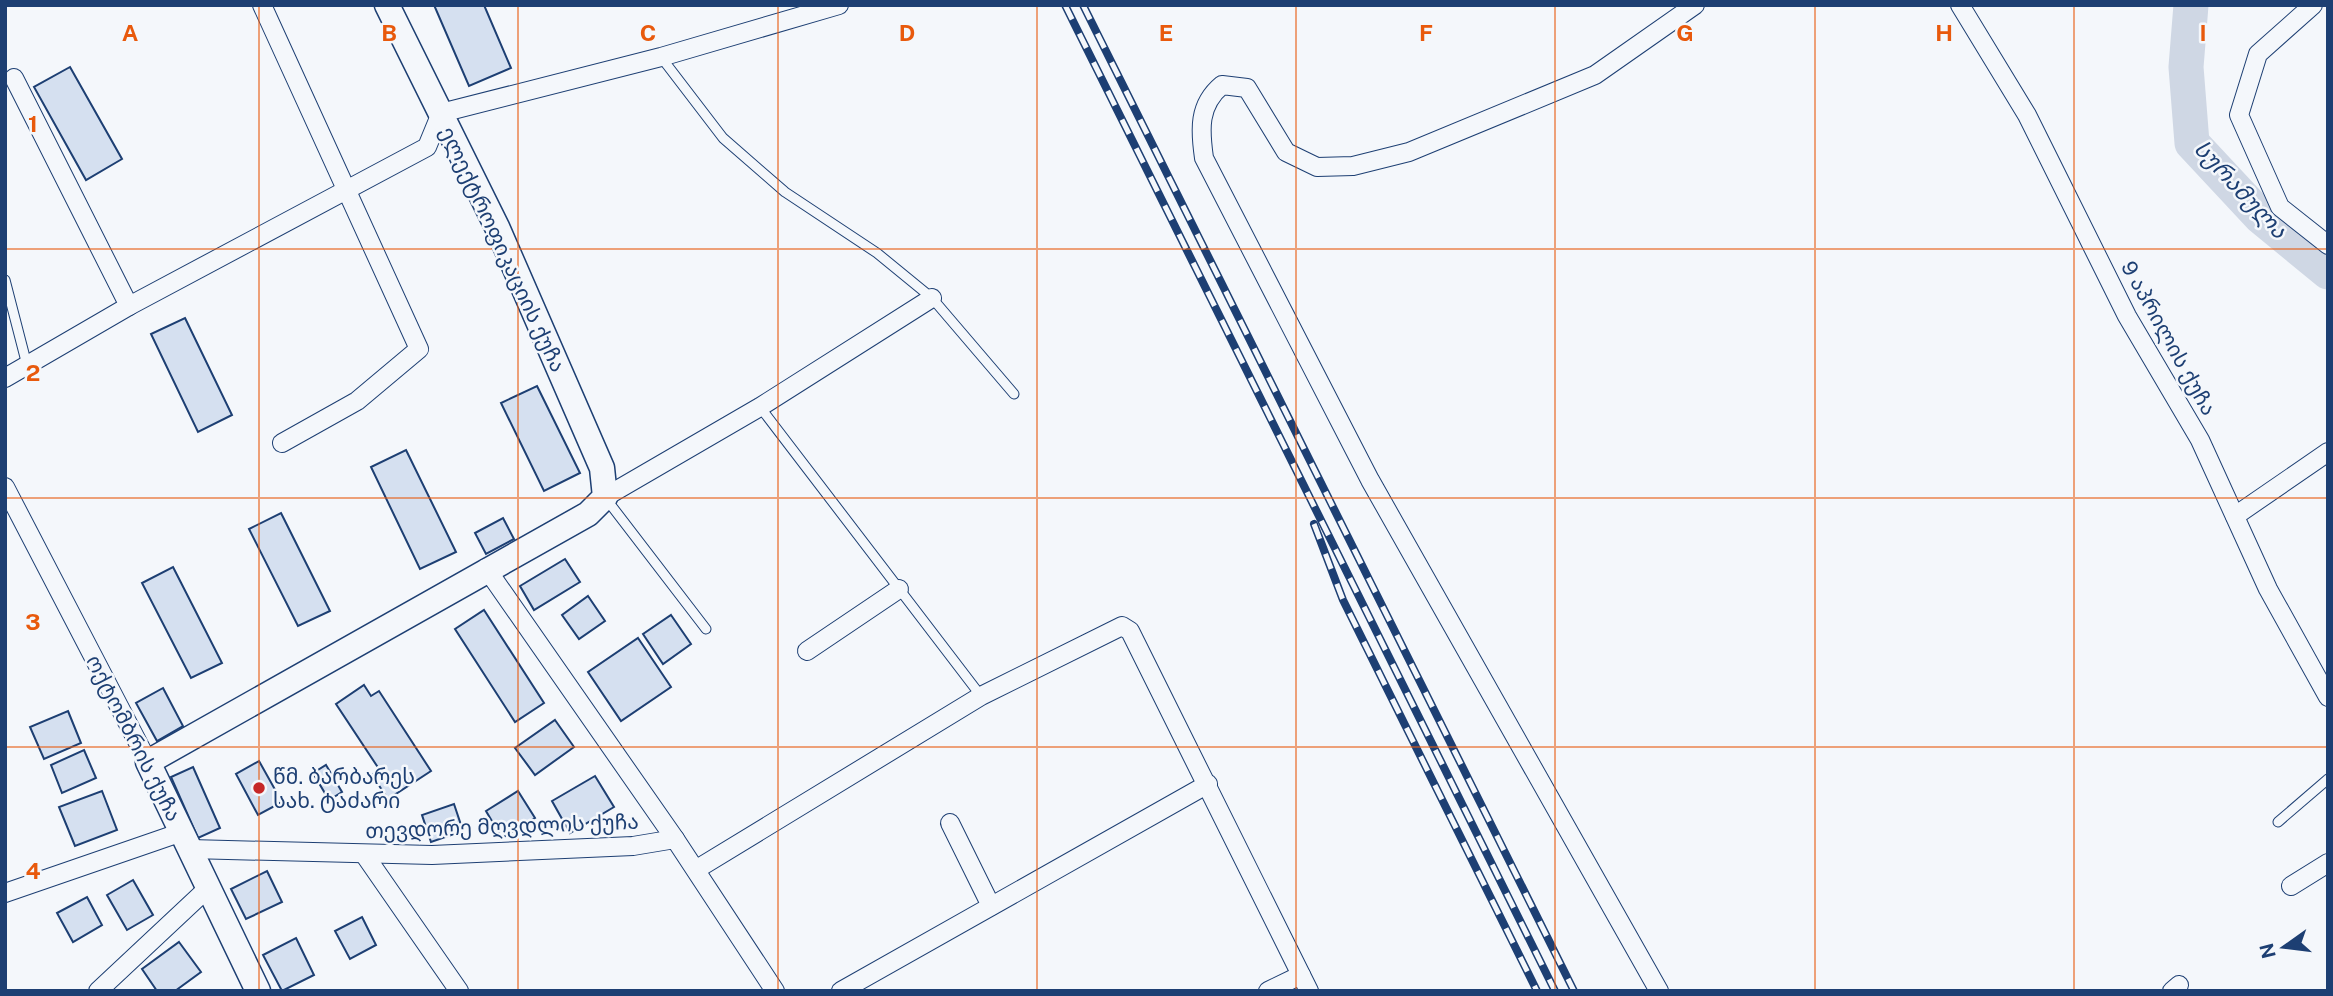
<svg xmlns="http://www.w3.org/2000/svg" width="2333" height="996" font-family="'Public Sans','Noto Sans Georgian',sans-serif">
<rect width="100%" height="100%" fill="#f4f7fb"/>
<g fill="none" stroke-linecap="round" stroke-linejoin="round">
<path stroke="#cfd7e4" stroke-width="35" d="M2191,5L2186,67L2192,143L2261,217L2328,272"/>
</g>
<g fill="#d5e0f0" stroke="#1d3f73" stroke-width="2">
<path d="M434,5H484L511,68L469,86Z"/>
<path d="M70,67L122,159L86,180L34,87Z"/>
<path d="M185,318L232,415L198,432L151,334Z"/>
<path d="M537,386L580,473L544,491L501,403Z"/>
<path d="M406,450L456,552L420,569L371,467Z"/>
<path d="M281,513L330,611L298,626L249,529Z"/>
<path d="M503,518L514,539L486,554L475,533Z"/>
<path d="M565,559L580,582L534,610L520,586Z"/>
<path d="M173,567L222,663L191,678L142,583Z"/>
<path d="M588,596L605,621L579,639L562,615Z"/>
<path d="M484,610L544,703L515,722L455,629Z"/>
<path d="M671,615L691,644L663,664L643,634Z"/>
<path d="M638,638L671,687L621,721L588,672Z"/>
<path d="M364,685L371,696L379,691L431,771L388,799L372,775L379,769L336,704Z"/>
<path d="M163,688L183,726L157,741L136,703Z"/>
<path d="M68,711L81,743L44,759L30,727Z"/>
<path d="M555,720L574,747L535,775L515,748Z"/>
<path d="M84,750L96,778L62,793L51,765Z"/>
<path d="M259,761L282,802L258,815L236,774Z"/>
<path d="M326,765L342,792L329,800L313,773Z"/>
<path d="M193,767L220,828L198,838L171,777Z"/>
<path d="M595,776L614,807L570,833L552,801Z"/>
<path d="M102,791L117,830L75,846L59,807Z"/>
<path d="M518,791L535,818L502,838L486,811Z"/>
<path d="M454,804L463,831L431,842L422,815Z"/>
<path d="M267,871L282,902L246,919L231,889Z"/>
<path d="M133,880L153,915L127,930L107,895Z"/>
<path d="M87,897L102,925L73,942L57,913Z"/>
<path d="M362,917L376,945L350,959L335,931Z"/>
<path d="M296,938L314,975L282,991L263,955Z"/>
<path d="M179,942L201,972L175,991H157L142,969Z"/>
</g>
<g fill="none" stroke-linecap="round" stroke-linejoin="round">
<g stroke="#1d3f73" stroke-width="11">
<g id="lane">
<path d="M661,57L723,138L785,192L877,253L932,298L1014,394"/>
<path d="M5,280L27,365"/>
<path d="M760,407L981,696"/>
<path d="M607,500L706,629"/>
<path d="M2278,822L2328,779"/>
</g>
</g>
<g stroke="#1d3f73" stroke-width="20">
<g id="street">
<path d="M262,5L419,349L357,401L282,443"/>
<path d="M1960,5L2027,115L2127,316L2200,440L2268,589L2328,697"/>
<path d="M2313,5L2258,54L2239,115L2280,207L2328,245"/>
<path d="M14,78L129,306"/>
<path d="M5,378L129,306L427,147L441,113L661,57L839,5"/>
<path d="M5,487L148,762"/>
<path d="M605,497L760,407L932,298"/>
<path d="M2235,516L2328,452"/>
<path d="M486,568L675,839"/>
<path d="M807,651L899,589"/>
<path d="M950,823L991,906"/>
<path d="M190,849L432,855L633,846L675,839L775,991"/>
<path d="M364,854L459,991"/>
<path d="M697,869L981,696L1122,626L1130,631L1309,991"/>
<path d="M2291,886L2328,863"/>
<path d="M5,893L182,832"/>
<path d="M98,991L208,888"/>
<path d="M841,991L1208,784"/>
<path d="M1268,991L1301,975"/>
<path d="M1659,991L1370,480L1204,158C1200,130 1198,105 1222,85L1247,88L1286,152L1317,167L1353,166L1409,152L1595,75L1695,5"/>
<path d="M2172,991L2179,985"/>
</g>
</g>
<g stroke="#1d3f73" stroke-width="27">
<path id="secondary" d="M258,991L148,762L588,514L605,497L602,468L497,227L387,5"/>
</g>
<use href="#lane" stroke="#f4f7fb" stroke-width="9"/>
<use href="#street" stroke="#f4f7fb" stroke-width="18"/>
<use href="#secondary" stroke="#f4f7fb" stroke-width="24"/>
<g stroke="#1d3f73" stroke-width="8">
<g id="rail">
<path d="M1065,5L1555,991"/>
<path d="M1083,5L1574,991"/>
<path d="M1314,524L1343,600L1537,991"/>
</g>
</g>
<use href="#rail" stroke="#f4f7fb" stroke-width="5" stroke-dasharray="16" stroke-linecap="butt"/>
</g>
<path fill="none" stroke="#e8590c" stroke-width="2" stroke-opacity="0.55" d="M259,5V991M518,5V991M778,5V991M1037,5V991M1296,5V991M1555,5V991M1815,5V991M2074,5V991M5,249H2328M5,498H2328M5,747H2328"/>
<circle fill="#c62828" stroke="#f4f7fb" stroke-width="2.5" cx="259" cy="788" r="7"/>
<g text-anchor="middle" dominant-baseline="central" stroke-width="5" stroke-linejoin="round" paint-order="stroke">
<g font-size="21" fill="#1d3f73" stroke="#f4f7fb">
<text transform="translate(503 249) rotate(65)">ელექტროფიკაციის ქუჩა</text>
<text transform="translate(2169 338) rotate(61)">9 აპრილის ქუჩა</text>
<text transform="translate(134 738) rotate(63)">ოქტომბრის ქუჩა</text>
<text transform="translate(502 826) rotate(-2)">თევდორე მღვდლის ქუჩა</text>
</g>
<g font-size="21" fill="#1d3f73" stroke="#f4f7fb" text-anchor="start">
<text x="273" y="776">წმ. ბარბარეს<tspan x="273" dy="24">სახ. ტაძარი</tspan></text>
</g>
<g font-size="23" font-style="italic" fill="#1d3f73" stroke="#f4f7fb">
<text transform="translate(2241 189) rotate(47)">სურამულა</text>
</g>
</g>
<g font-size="23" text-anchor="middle" font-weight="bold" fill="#e8590c" stroke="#f4f7fb" stroke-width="5" stroke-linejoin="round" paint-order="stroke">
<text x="130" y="41">A</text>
<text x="389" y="41">B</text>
<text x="648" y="41">C</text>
<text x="907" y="41">D</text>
<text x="1166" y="41">E</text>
<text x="1426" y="41">F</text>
<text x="1685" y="41">G</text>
<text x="1944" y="41">H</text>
<text x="2203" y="41">I</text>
<text x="33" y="132">1</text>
<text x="33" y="381">2</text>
<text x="33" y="630">3</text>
<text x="33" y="879">4</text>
</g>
<rect width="2333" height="996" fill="none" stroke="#1d3f73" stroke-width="14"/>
<g transform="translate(2284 947) rotate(256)" stroke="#f4f7fb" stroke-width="5" paint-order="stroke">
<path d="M0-5L12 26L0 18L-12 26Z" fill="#1d3f73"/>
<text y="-10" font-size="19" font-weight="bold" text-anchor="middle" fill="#1d3f73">N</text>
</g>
</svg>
